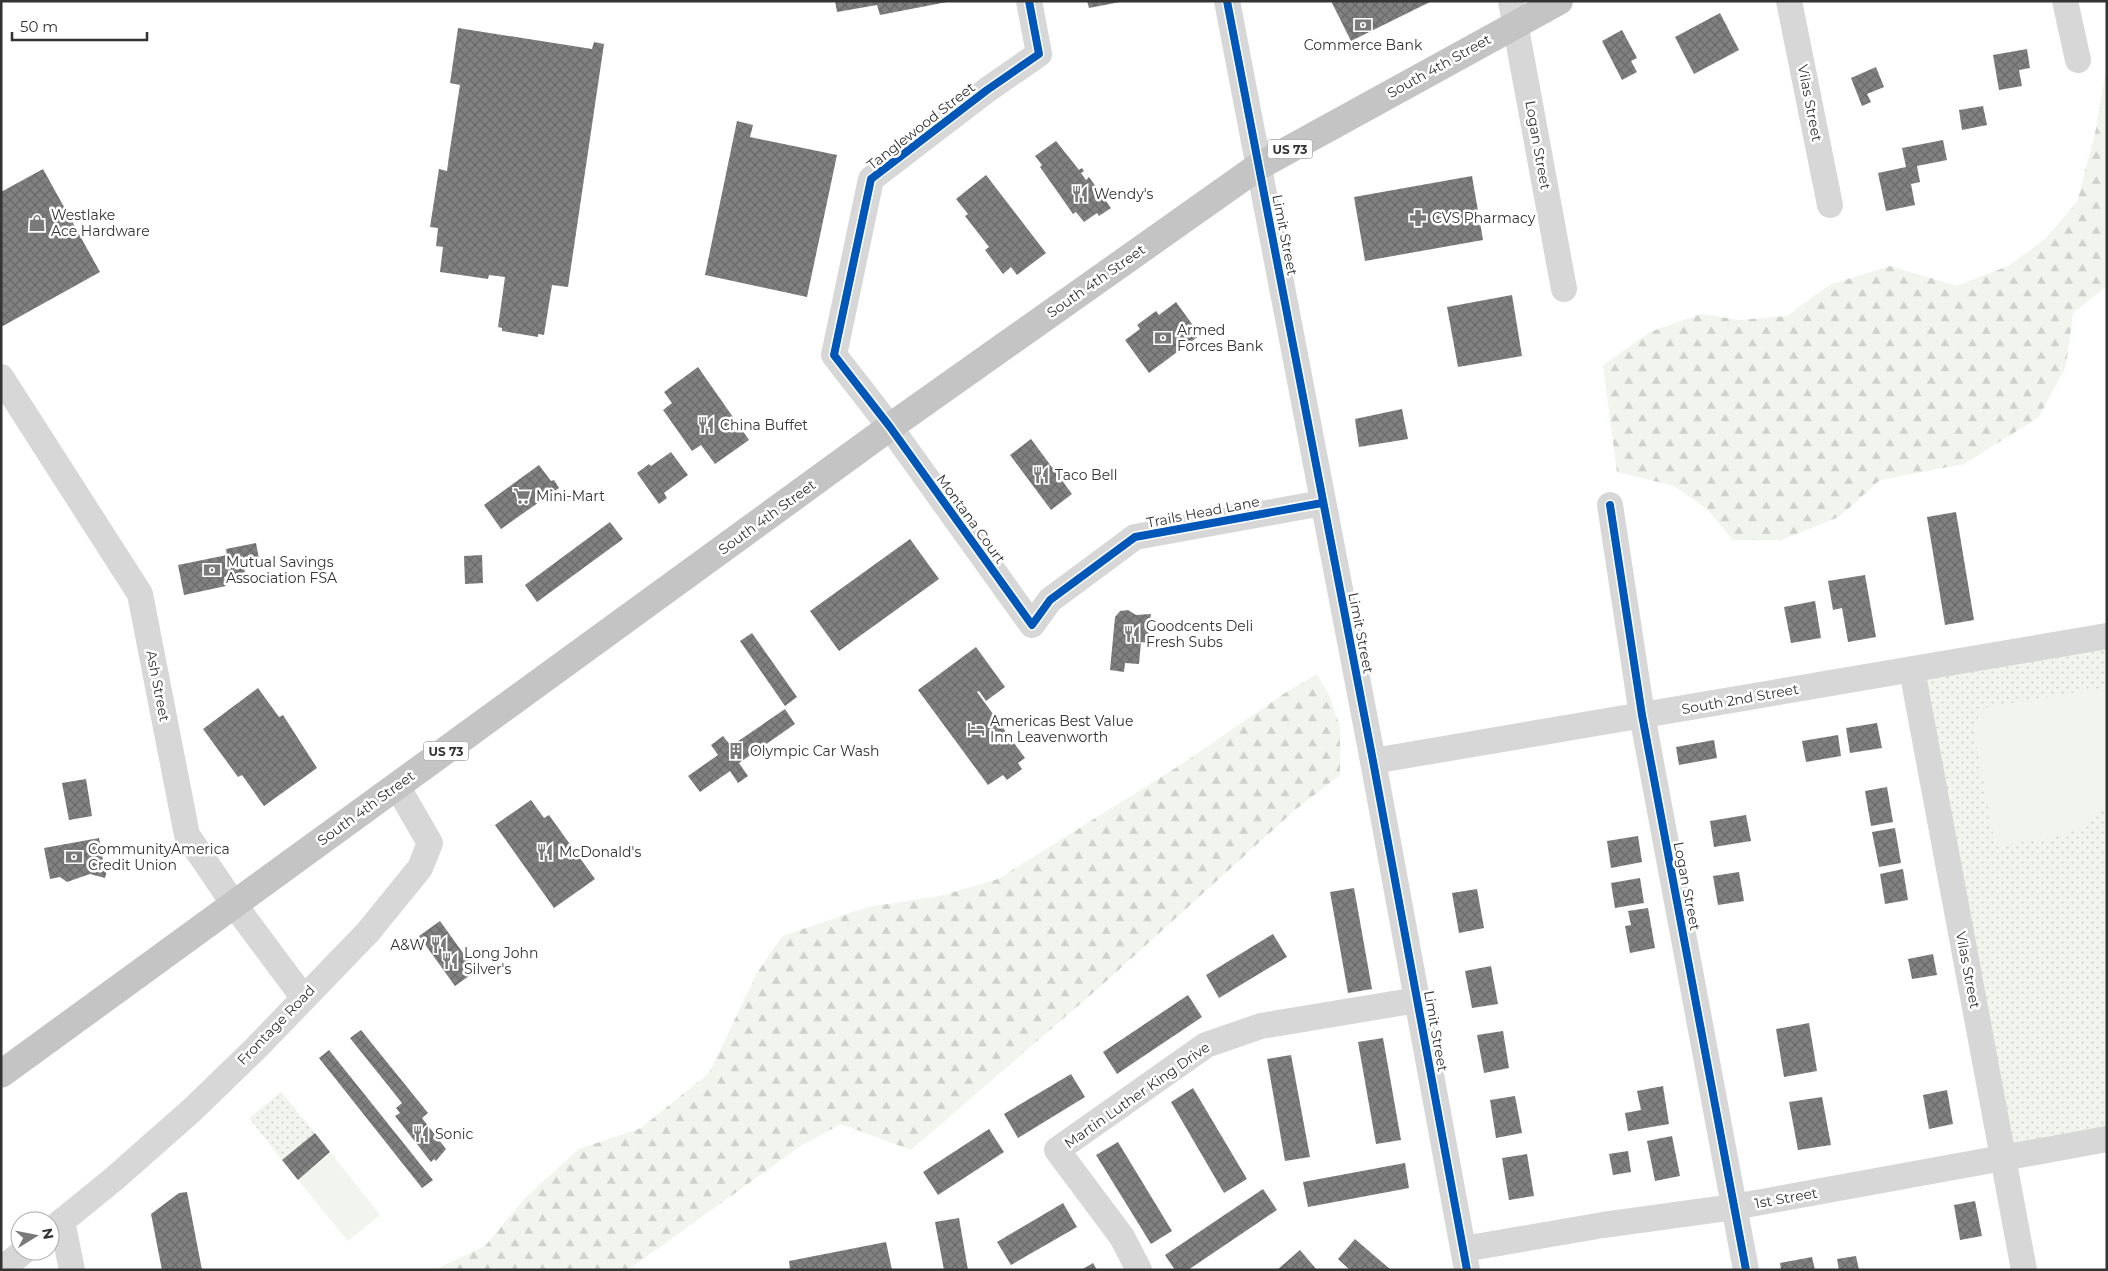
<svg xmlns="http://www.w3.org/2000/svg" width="2108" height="1271" font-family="Montserrat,sans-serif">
<defs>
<pattern id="forest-firs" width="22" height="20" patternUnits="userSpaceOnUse" patternTransform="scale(1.25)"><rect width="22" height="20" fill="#f1f5ed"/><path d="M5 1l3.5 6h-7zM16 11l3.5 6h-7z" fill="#cfd2cc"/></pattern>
<pattern id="park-dots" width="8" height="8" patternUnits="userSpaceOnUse" patternTransform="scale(1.25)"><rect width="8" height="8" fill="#f1f5ed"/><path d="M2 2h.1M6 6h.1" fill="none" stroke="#cfd2cc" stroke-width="1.8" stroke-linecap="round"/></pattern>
<pattern id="building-cross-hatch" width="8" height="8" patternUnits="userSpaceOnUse" patternTransform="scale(1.25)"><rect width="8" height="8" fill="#818181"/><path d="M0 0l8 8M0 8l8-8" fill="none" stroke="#6a6a6a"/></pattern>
</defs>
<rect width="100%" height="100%" fill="#fff"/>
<g fill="url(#forest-firs)">
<path d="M2107,64V286L2073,313L2066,366L2039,417L1964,464L1880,480L1839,517L1781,540H1733L1707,509L1674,486L1617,472L1603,365L1650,332L1701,314L1739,320L1787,316L1829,285L1890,266L1957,286L2008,266L2045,239L2077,202L2096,129Z"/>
<path d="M1317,674L1330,697L1340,727V775L1295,810L1102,985L911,1150L841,1124L802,1145L635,1265L632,1270H434L485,1246L525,1198L579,1149L641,1128L709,1073L757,973L782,936L868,907L940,896L998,879L1182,764L1285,693Z"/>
</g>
<g fill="url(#park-dots)">
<path d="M2107,636V1139L2003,1158L1912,670Z"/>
<path d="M281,1092L315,1133L282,1160L249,1118Z"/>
</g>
<g fill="#f1f5ed">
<path d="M2107,687V806C2080,841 2035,840 1995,845L1973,725L1985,708Z"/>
<path d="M331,1153L380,1215L348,1241L298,1180Z"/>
</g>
<g fill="url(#building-cross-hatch)">
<path d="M835,1H947V2L880,15L877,5L837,12Z"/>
<path d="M1087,1H1120V2L1089,8Z"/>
<path d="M1331,1H1432L1351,41Z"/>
<path d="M1720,13L1739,50L1694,74L1675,37Z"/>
<path d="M458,28L592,49L594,42L604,44L568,287L552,285L544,335L538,334V337L502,331V328L498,327L505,277L489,275L488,279L440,272L443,247L436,246L438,228L430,227L439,169L447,171L450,149L460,85L450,83Z"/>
<path d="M1622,30L1637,58L1631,61L1637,72L1622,80L1602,41Z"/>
<path d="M2027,49L2030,68L2019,70L2022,86L1999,90L1993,55Z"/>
<path d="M1876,67L1884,87L1867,94L1871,102L1862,106L1851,78Z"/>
<path d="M1983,106L1987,125L1962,130L1959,110Z"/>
<path d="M737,121L753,125L750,137L837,155L807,297L705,275Z"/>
<path d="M1943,140L1947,160L1917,166L1920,182L1911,184L1915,205L1886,211L1878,173L1906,167L1902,148Z"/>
<path d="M1056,141L1079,170L1082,168L1084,171L1081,173L1086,180L1089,177L1111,208L1099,216L1097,213L1084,222L1076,212L1073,214L1040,167L1042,165L1035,156Z"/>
<path d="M43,169L100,272L1,327V192Z"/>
<path d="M986,175L1046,253L1017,275L1011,267L1003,274L985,250L989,247L965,216L968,214L956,199Z"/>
<path d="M1472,176L1483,240L1365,261L1354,197Z"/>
<path d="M1512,295L1522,356L1458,367L1447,307Z"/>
<path d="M1176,302L1200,335L1149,373L1125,340L1140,329L1137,325L1156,311L1159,315Z"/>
<path d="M698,367L749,440L715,464L701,445L692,451L663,410L672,403L664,392Z"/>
<path d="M1402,409L1408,439L1359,447L1355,419Z"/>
<path d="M1031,439L1072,494L1051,510L1010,455Z"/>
<path d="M671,452L688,475L664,493L667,498L659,504L637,473L649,464L651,466Z"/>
<path d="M539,465L551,481L554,480L559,488L501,529L484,505Z"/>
<path d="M1956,512L1974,620L1945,625L1927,517Z"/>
<path d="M610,522L623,539L537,602L525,585Z"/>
<path d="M910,539L939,579L839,651L810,611Z"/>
<path d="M256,543L260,564L244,567L245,572L224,577L226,586L184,595L178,565L227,555L226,549Z"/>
<path d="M482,555L483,583L465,584L464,556Z"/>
<path d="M1865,575L1876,637L1848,642L1842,608L1833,610L1828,581Z"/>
<path d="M1815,601L1821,638L1791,643L1784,607Z"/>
<path d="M1128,610L1136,615L1151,614L1148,643L1141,642L1139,664L1125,663L1124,672L1110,670L1115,617L1120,611Z"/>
<path d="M752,633L797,697L785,706L740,641Z"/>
<path d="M976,647L1005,687L986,701L979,691L977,692L1025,758L1018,763L1022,769L1007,780L1003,775L988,785L918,690Z"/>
<path d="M258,688L279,717L283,715L317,768L264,806L242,775L238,777L203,729Z"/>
<path d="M785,709L795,724L739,763L748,776L738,783L730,771L700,792L688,776L718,755L711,745L723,736L731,746Z"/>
<path d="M1877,723L1882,748L1850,753L1846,728Z"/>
<path d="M1838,735L1841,756L1806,762L1802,741Z"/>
<path d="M1714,740L1717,758L1679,765L1676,747Z"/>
<path d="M86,779L92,816L69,820L62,783Z"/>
<path d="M1887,787L1893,822L1871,826L1865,791Z"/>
<path d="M531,800L544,818L549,815L595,879L554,908L495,825Z"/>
<path d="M1746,815L1751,841L1714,847L1710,821Z"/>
<path d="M1895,828L1901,863L1879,867L1872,832Z"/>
<path d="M1638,836L1642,862L1611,868L1607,841Z"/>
<path d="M99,838L104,866H108L105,878L90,874L67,882L60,877L50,879L44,848Z"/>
<path d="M1903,869L1908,900L1885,904L1880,874Z"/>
<path d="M1739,872L1744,901L1718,905L1713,876Z"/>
<path d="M1640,878L1644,903L1615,908L1611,883Z"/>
<path d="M1354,888L1372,989L1348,993L1330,892Z"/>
<path d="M1477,889L1484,928L1459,933L1452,893Z"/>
<path d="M1648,908L1655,948L1630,953L1625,926L1631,925L1628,911Z"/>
<path d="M440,921L476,971L455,986L419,936Z"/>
<path d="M1273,934L1287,957L1219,998L1206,975Z"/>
<path d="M1933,954L1937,975L1912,979L1908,959Z"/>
<path d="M1491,966L1498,1004L1472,1008L1465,971Z"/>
<path d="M1188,995L1202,1017L1117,1074L1103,1052Z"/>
<path d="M1809,1023L1817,1071L1784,1077L1776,1029Z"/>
<path d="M361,1030L428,1113L422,1118L446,1149L436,1161L434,1159L431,1162L395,1116L400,1113L396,1108L402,1103L350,1038Z"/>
<path d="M1503,1031L1509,1068L1484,1073L1477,1035Z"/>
<path d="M1383,1038L1401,1140L1376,1144L1358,1042Z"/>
<path d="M329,1050L433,1180L422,1188L319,1058Z"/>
<path d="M1291,1055L1310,1157L1285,1161L1267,1059Z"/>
<path d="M1071,1074L1085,1097L1018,1138L1004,1114Z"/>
<path d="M1663,1086L1669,1124L1628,1131L1625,1113L1641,1110L1637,1091Z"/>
<path d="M1193,1088L1247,1179L1224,1193L1171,1102Z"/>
<path d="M1947,1090L1953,1124L1929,1129L1923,1095Z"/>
<path d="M1515,1096L1522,1133L1496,1138L1490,1100Z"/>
<path d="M1822,1097L1831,1145L1798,1150L1789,1102Z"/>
<path d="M989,1129L1004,1152L938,1195L923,1172Z"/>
<path d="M315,1133L330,1152L298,1180L282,1160Z"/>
<path d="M1672,1136L1680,1176L1655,1181L1647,1141Z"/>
<path d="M1118,1142L1172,1231L1151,1244L1096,1155Z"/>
<path d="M1628,1151L1631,1172L1613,1175L1609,1154Z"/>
<path d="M1527,1154L1534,1196L1509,1200L1502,1158Z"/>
<path d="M1405,1163L1409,1188L1308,1207L1303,1182Z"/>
<path d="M1263,1189L1277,1210L1188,1270H1175L1165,1255Z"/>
<path d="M187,1192L202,1270H162L151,1214L179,1193Z"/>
<path d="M1975,1201L1982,1236L1960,1240L1954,1205Z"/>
<path d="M1063,1203L1077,1227L1011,1265L997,1242Z"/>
<path d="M959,1218L968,1270H944L935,1222Z"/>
<path d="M1355,1239L1391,1270H1350L1338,1259Z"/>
<path d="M886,1242L892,1270H790L789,1261Z"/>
<path d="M1300,1250L1317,1270H1277Z"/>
<path d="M1856,1256L1859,1270H1839L1837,1259Z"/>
<path d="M1812,1257L1815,1270H1781L1780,1263Z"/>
<path d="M1093,1263L1097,1270H1081Z"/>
</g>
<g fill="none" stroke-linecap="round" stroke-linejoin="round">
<g stroke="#d7d7d7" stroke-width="26">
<path d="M1029,1L1039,54L987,90L871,179L834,355L890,427L1032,625L1050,600L1135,537L1322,503"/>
<path d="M1227,1L1373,761L1467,1270"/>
<path d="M1511,1L1564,289"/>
<path d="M1789,1L1830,205"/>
<path d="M2065,1L2078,60"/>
<path d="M1,377L140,594L187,835L233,903L303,997"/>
<path d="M1610,505L1642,715L1746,1270"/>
<path d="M1912,670L2024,1270"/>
<path d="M1373,761L2107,636"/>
<path d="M62,1221L72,1270"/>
<path d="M50,1231L115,1178L192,1110L257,1047L368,932L420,868L430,843L397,786"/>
<path d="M1464,1249L1603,1225L1734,1207L2107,1139"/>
<path d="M1,1270L24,1251"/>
<path d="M1139,1270L1122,1237L1057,1150L1206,1045L1261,1026L1417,1000"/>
</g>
<path stroke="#c4c4c4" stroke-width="28" d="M1,1074L890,427L1259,166L1559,1"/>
<g stroke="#fff" stroke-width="11">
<g id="cycleway">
<path d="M1029,1L1039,54L987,90L871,179L834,355L890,427L1032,625L1050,600L1135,537L1322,503"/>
<path d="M1227,1L1373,761L1467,1270"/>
<path d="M1610,505L1642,715L1746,1270"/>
</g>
</g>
<use href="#cycleway" stroke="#0057b8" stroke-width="8"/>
</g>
<defs>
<g id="bank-bare" transform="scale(1.35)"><path d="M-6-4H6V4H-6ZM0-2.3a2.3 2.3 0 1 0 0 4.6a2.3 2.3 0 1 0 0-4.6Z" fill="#7a7a7a" stroke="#fff" stroke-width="2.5" paint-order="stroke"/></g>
<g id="restaurant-bare" transform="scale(1.35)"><path d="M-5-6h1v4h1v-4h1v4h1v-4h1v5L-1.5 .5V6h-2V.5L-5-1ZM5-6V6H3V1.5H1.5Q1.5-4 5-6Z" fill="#7a7a7a" stroke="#fff" stroke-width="2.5" paint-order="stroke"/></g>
<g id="pharmacy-bare" transform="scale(1.35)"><path d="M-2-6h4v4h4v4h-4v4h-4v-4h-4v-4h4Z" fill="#7a7a7a" stroke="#fff" stroke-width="2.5" paint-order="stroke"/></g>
<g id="shop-bare" transform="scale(1.35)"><path d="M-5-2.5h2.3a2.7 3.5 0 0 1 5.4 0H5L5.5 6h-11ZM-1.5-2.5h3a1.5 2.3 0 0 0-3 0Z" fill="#7a7a7a" stroke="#fff" stroke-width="2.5" paint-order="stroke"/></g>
<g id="supermarket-bare" transform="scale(1.35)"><path d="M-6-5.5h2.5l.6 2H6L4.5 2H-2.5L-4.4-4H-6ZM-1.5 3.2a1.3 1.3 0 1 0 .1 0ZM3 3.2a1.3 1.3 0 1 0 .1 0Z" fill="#7a7a7a" stroke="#fff" stroke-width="2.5" paint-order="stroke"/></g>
<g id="hotel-bare" transform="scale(1.35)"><path d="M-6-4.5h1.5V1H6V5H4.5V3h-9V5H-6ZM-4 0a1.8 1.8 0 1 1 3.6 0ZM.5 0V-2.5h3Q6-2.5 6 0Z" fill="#7a7a7a" stroke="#fff" stroke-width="2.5" paint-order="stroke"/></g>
<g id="building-bare" transform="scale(1.35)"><path d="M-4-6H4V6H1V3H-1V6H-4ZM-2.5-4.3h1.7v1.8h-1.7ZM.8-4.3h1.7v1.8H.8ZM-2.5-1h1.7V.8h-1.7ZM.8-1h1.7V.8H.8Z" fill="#7a7a7a" stroke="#fff" stroke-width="2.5" paint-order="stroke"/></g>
</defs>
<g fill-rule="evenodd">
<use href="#bank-bare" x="1363" y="25"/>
<use href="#restaurant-bare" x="1080" y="194"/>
<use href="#pharmacy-bare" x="1418" y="218"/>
<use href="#shop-bare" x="37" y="223"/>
<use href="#bank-bare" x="1163" y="338"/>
<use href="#restaurant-bare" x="706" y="425"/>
<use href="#restaurant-bare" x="1041" y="475"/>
<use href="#supermarket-bare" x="522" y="496"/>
<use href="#bank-bare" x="212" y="570"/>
<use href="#restaurant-bare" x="1132" y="634"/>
<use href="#hotel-bare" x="976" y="729"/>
<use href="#building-bare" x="736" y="751"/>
<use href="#restaurant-bare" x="545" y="852"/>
<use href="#bank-bare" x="74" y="857"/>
<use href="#restaurant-bare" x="439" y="945"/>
<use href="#restaurant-bare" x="450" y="961"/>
<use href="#restaurant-bare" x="421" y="1134"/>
</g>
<g text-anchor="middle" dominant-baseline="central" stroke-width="5" stroke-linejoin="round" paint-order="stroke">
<g fill="#fff" stroke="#707070" stroke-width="1">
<rect x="1267.5" y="139.5" width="45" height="19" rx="4"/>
<rect x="423.5" y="741.5" width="45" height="19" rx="4"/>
</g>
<g font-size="12" font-weight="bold" fill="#333">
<text x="1290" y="149">US 73</text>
<text x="446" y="751">US 73</text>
</g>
<g font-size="14" fill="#333" stroke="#fff" text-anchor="start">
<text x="1363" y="45" text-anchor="middle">Commerce Bank</text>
<text x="1094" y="194">Wendy's</text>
<text x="51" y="215">Westlake<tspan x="51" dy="16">Ace Hardware</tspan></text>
<text x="1432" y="218">CVS Pharmacy</text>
<text x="1177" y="330">Armed<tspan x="1177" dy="16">Forces Bank</tspan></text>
<text x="720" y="425">China Buffet</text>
<text x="1055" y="475">Taco Bell</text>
<text x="536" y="496">Mini-Mart</text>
<text x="226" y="562">Mutual Savings<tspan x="226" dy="16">Association FSA</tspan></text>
<text x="1146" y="626">Goodcents Deli<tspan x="1146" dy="16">Fresh Subs</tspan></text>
<text x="990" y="721">Americas Best Value<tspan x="990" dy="16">Inn Leavenworth</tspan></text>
<text x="750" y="751">Olympic Car Wash</text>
<text x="88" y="849">CommunityAmerica<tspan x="88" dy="16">Credit Union</tspan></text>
<text x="559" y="852">McDonald's</text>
<text x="425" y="945" text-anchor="end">A&amp;W</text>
<text x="464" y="953">Long John<tspan x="464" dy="16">Silver's</tspan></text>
<text x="435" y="1134">Sonic</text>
</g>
<g font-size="14" fill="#333" stroke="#fff">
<text transform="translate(1439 66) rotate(-29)">South 4th Street</text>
<text transform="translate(1810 103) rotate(79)">Vilas Street</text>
<text transform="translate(921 126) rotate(-38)">Tanglewood Street</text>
<text transform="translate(1538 145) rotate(80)">Logan Street</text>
<text transform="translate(1285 235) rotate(79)">Limit Street</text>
<text transform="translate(1096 281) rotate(-35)">South 4th Street</text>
<text transform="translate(1203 512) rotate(-11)">Trails Head Lane</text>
<text transform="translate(767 517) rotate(-36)">South 4th Street</text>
<text transform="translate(971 519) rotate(54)">Montana Court</text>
<text transform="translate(1361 633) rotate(79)">Limit Street</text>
<text transform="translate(158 686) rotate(79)">Ash Street</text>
<text transform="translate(1740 699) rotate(-10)">South 2nd Street</text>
<text transform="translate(366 808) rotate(-36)">South 4th Street</text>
<text transform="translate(1687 886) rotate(79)">Logan Street</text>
<text transform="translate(1968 970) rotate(79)">Vilas Street</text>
<text transform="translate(276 1025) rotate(-46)">Frontage Road</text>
<text transform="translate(1436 1031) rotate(80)">Limit Street</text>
<text transform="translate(1137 1095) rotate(-35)">Martin Luther King Drive</text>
<text transform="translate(1786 1198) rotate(-10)">1st Street</text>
</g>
</g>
<rect width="2108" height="1271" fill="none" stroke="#333333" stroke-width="5"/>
<g transform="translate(35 1236) rotate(80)"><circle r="24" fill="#ffffff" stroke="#adadad"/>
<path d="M0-4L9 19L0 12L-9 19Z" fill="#7a7a7a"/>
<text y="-8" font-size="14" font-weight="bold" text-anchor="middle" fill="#333333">N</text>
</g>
<path d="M12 32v8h135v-8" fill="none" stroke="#333333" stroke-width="2.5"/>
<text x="20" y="32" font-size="15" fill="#333333" stroke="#ffffff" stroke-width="4" paint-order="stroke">50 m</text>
</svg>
